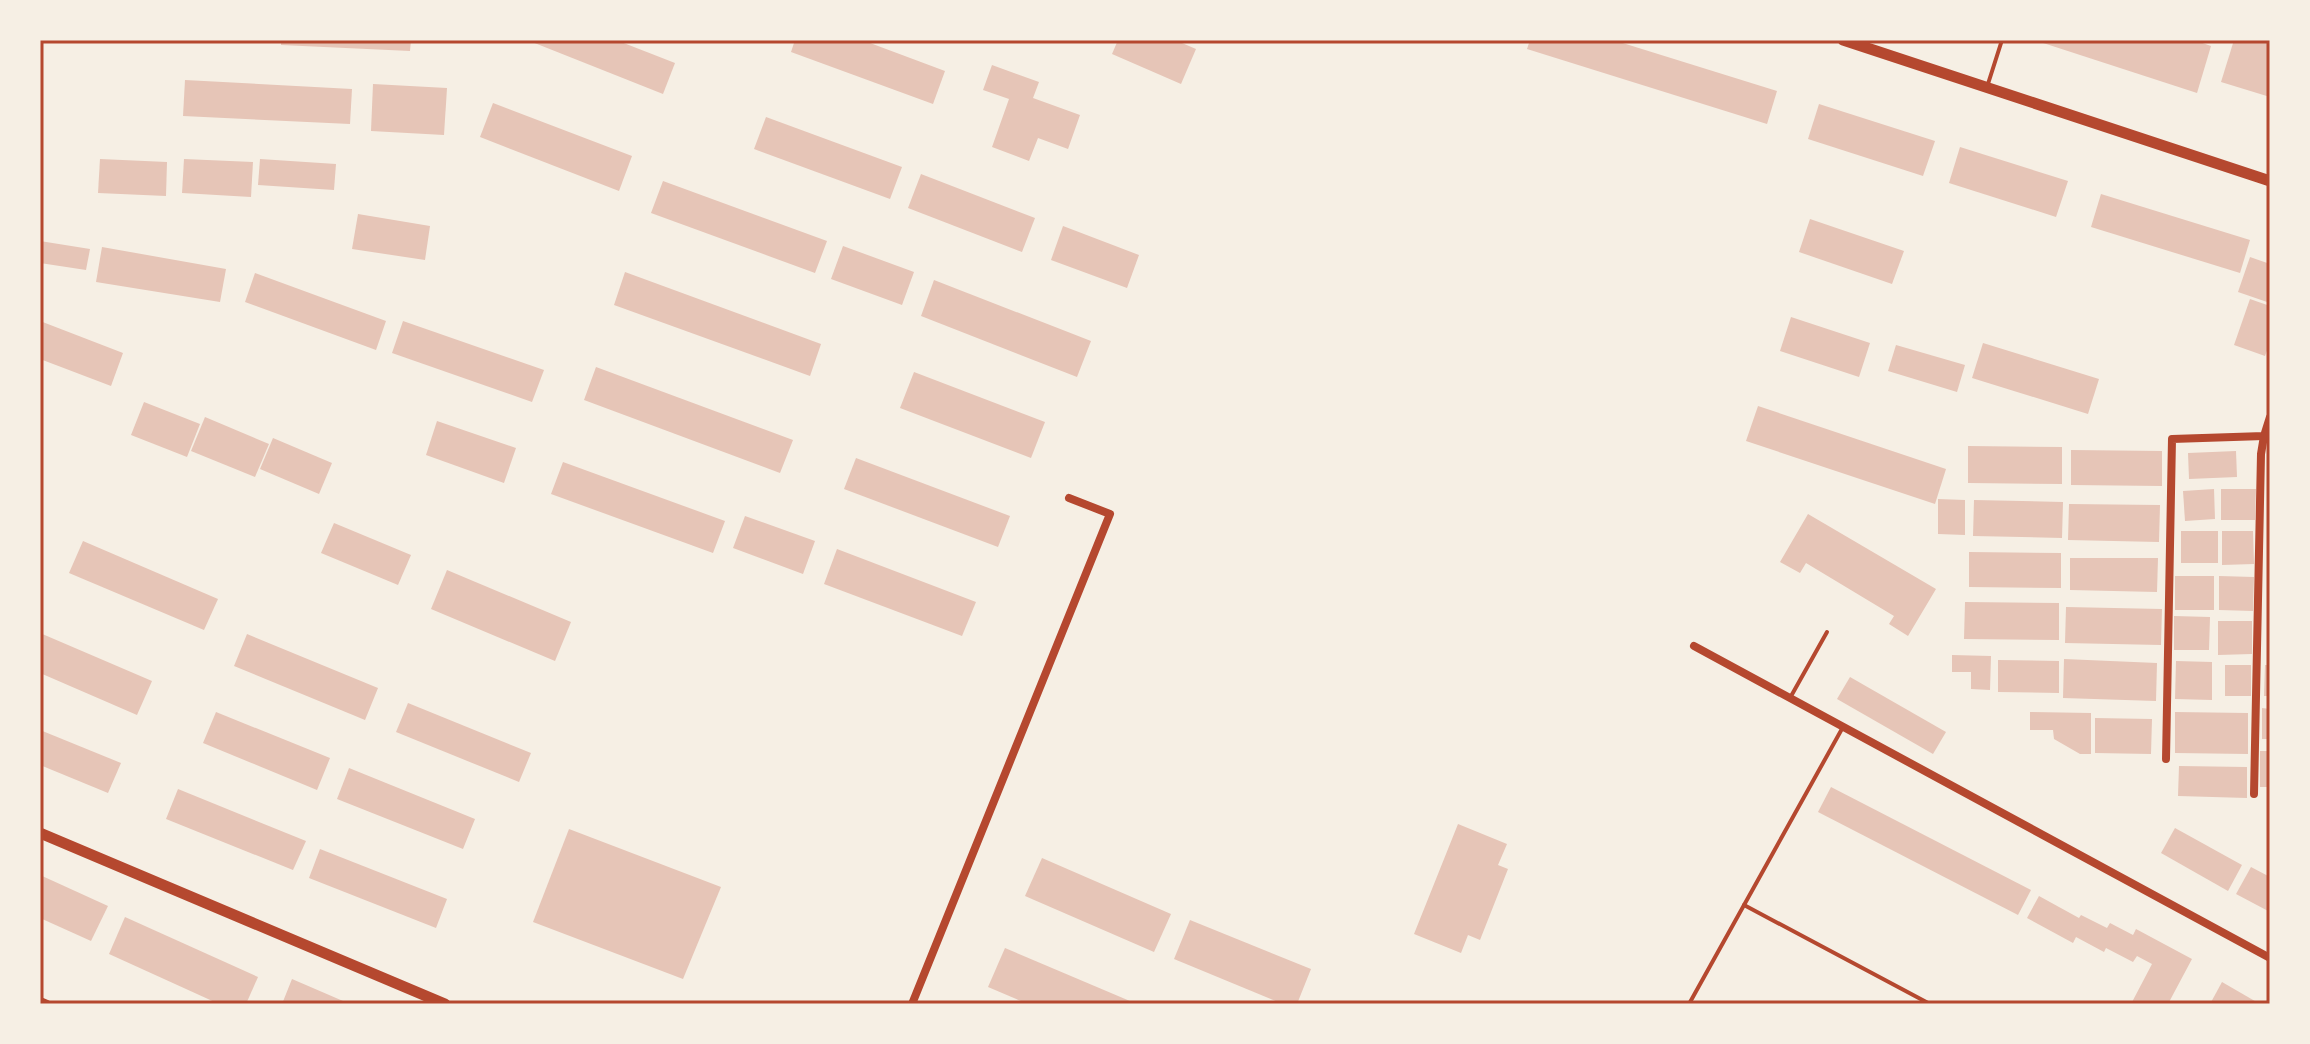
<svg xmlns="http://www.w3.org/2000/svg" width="2310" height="1044" font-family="'Crimson Pro',serif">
<rect width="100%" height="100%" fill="#f6efe4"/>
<g fill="#e6c5b7">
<path d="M281,40H411L410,51L281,45Z"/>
<path d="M527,40H616L675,63L663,94Z"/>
<path d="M795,40H862L945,71L933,104L791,52Z"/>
<path d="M1118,40H1175L1196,49L1181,84L1112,54Z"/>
<path d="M1530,40H1613L1777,91L1767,124L1527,49Z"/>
<path d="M2194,40L2211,46L2197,93L2037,41Z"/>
<path d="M2234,40H2270V97L2221,82Z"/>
<path d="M992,65L1039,82L1033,98L1080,115L1068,149L1038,138L1029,161L992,147L1009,99L983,90Z"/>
<path d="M185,80L352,89L350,124L183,116Z"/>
<path d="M373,84L447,88L444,135L371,131Z"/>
<path d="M493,103L632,156L619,191L480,137Z"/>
<path d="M1819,104L1935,141L1923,176L1808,139Z"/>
<path d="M766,117L902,167L890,199L754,149Z"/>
<path d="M1960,147L2068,181L2056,217L1949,183Z"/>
<path d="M100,159L167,162L166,196L98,193Z"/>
<path d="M184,159L253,162L251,197L182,193Z"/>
<path d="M260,159L336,164L334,190L258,185Z"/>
<path d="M921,174L1035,218L1022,252L908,208Z"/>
<path d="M663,181L827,241L815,273L651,213Z"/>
<path d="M2101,194L2250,240L2240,273L2091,227Z"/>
<path d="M358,214L430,226L425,260L352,249Z"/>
<path d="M1810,219L1904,251L1892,284L1799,252Z"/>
<path d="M1063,226L1139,255L1127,288L1051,260Z"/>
<path d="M40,241L90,249L86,270L40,263Z"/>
<path d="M843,246L914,272L902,305L831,279Z"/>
<path d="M102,247L226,269L220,302L96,282Z"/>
<path d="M2250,257L2270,264V303L2238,292Z"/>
<path d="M625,272L821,344L810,376L614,305Z"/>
<path d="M255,273L386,321L376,350L245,302Z"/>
<path d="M934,280L1091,341L1077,377L921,316Z"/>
<path d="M2250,299L2270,306V342L2265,356L2234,345Z"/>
<path d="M1791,317L1870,343L1859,377L1780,351Z"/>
<path d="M40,321L123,353L111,386L40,359Z"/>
<path d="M403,321L544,370L532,402L392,353Z"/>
<path d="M1983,343L2099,379L2088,414L1972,378Z"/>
<path d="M1896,345L1965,365L1957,392L1888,371Z"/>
<path d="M596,367L793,440L780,473L584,400Z"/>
<path d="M914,372L1045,422L1031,458L900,408Z"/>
<path d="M144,402L200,424L187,457L131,435Z"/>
<path d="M1758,406L1946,469L1935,504L1746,441Z"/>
<path d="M205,417L269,444L255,477L191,451Z"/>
<path d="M437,421L516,448L504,483L426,455Z"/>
<path d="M273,438L332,463L319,494L260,469Z"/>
<path d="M1968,446L2062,447V484L1968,483Z"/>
<path d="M2071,450L2162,451V486L2071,485Z"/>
<path d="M2236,451L2237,477L2189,479L2188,453Z"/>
<path d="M856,458L1010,516L998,547L844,489Z"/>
<path d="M563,462L725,521L713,553L551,494Z"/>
<path d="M2214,489L2215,519L2185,521L2183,491Z"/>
<path d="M2221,489H2256L2255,520H2221Z"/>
<path d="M1938,499L1965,500V535L1938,534Z"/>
<path d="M1974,500L2063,502L2062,538L1973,536Z"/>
<path d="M2069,504L2160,505L2159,542L2068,540Z"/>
<path d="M1808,514L1936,589L1908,636L1889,624L1894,616L1806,563L1800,573L1780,562Z"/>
<path d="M745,516L815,541L803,574L733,548Z"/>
<path d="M334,523L411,555L398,585L321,553Z"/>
<rect x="2181" y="531" width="37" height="32"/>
<path d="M2222,531H2253L2254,564L2222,565Z"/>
<path d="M83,541L218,599L204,630L69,573Z"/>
<path d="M837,549L976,602L962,636L824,584Z"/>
<path d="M1969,552L2061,553V588L1969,587Z"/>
<path d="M2070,558H2158L2157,592L2070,590Z"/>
<path d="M447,570L571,622L555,661L431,609Z"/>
<rect x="2175" y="576" width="39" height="34"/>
<path d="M2219,576L2254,577L2253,611L2219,610Z"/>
<path d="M1965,602L2059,603V640L1964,639Z"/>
<path d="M2066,607L2162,609L2161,645L2065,643Z"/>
<path d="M2174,616L2210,617L2209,650H2174Z"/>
<path d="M2218,621H2252V654L2218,655Z"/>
<path d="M40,633L152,681L137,715L40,673Z"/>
<path d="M247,634L378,688L365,720L234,666Z"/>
<path d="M1952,655L1991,656L1990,690L1971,689V672H1952Z"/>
<path d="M2064,659L2157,663L2156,701L2063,698Z"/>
<path d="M1998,660L2059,661V693L1998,692Z"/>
<path d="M2176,661L2212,662V700L2175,699Z"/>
<rect x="2225" y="665" width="26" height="31"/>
<path d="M2265,665H2270V696H2264Z"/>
<path d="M1850,677L1946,732L1933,754L1837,699Z"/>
<path d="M408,703L531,753L519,782L396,732Z"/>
<path d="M2262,708L2270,709V739H2262Z"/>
<path d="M216,712L330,758L317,790L203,743Z"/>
<path d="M2030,712L2091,713V754H2080L2054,739L2053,730H2030Z"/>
<path d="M2175,712L2248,713V754L2175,753Z"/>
<path d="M2095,718L2152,719L2151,754L2095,753Z"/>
<path d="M40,730L121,763L108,793L40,765Z"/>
<rect x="2260" y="751" width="10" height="36"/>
<path d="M2179,766L2247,767V798L2178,796Z"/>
<path d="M349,768L475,819L463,849L337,799Z"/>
<path d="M1831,787L2031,890L2018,915L1818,812Z"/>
<path d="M178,789L306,841L293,870L166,819Z"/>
<path d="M1458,824L1507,844L1498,865L1508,869L1480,940L1468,935L1461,953L1414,934Z"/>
<path d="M2175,828L2242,865L2228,891L2161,853Z"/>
<path d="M569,829L721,887L683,979L533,922Z"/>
<path d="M320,849L447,899L436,928L309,878Z"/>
<path d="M1042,858L1171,914L1154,952L1025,896Z"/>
<path d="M2251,867L2270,877V912L2236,894Z"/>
<path d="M40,875L108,906L91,941L40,918Z"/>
<path d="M2039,896L2079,918L2081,915L2107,928L2110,923L2133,935L2136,929L2192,959L2168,1004H2131L2152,964L2137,956L2133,962L2106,948L2104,952L2076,937L2073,943L2027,918Z"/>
<path d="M125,917L258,977L246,1004H219L109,954Z"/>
<path d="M1190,920L1311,969L1297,1004H1283L1174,959Z"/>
<path d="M1005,948L1137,1004H1028L988,987Z"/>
<path d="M292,979L350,1004H282Z"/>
<path d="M2222,982L2260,1004H2210Z"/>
</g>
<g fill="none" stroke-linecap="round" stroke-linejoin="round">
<g stroke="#b5482f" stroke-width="4">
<path d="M1987,87L2002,40"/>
<path d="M1790,698L1827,632"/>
<path d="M1744,905L1930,1004"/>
<path d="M1689,1004L1843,727"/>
</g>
<g stroke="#b5482f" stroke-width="8">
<path d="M1694,646L2270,958"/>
<path d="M2166,759L2172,439L2264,436L2270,417"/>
<path d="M2254,794L2261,454L2264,436"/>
<path d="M40,1001L47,1004"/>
<path d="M912,1004L1110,514L1069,498"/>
</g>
<g stroke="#b5482f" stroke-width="11">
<path d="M1843,40L2270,181"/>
<path d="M40,833L445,1004"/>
</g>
</g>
<rect width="2310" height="1044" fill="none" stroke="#f6efe4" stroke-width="84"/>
<rect x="42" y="42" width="2226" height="960" fill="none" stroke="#b5482f" stroke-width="3"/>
</svg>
